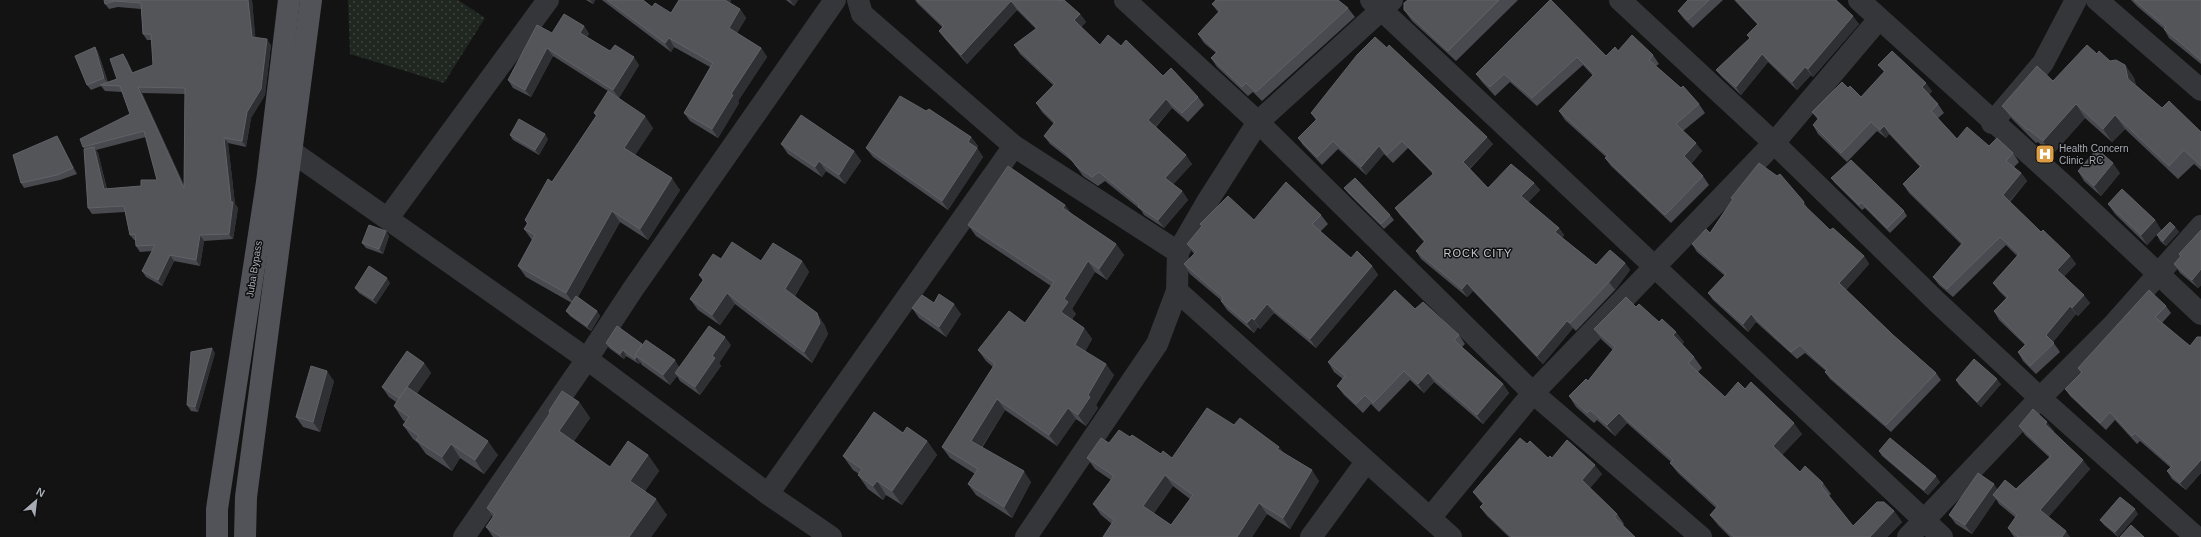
<svg xmlns="http://www.w3.org/2000/svg" width="2201" height="537" font-family="Arial,sans-serif">
<defs>
<pattern id="park-dots" width="8" height="8" patternUnits="userSpaceOnUse"><rect width="8" height="8" fill="#202620"/><path d="M2 2h.1M6 6h.1" fill="none" stroke="#3d433e" stroke-width="1.8" stroke-linecap="round"/></pattern>
</defs>
<rect width="100%" height="100%" fill="#131314"/>
<path fill="url(#park-dots)" d="M348,0H458L485,18L444,83L350,54Z"/>
<g fill="none" stroke-linecap="round" stroke-linejoin="round">
<g stroke="#353639" stroke-width="22">
<path d="M858,0L862,14L1014,146L1178,252"/>
<path d="M1125,0L1258,122L1533,393L1701,537"/>
<path d="M1371,0L1942,537"/>
<path d="M1620,0L1774,143L1937,302L2040,398L2196,537"/>
<path d="M1859,0L2067,188L2201,314"/>
<path d="M2097,0L2201,90"/>
<path d="M1992,123L2043,63L2076,0"/>
<path d="M291,151L587,359L768,494L831,537"/>
<path d="M388,218L548,0"/>
<path d="M1177,291L1451,537"/>
<path d="M768,494L1014,146"/>
<path d="M1430,518L1533,393L1774,143L1879,19"/>
<path d="M464,537L587,359L633,289L835,0"/>
<path d="M1026,537L1157,344L1177,291L1178,252L1207,202L1258,122L1392,0"/>
<path d="M1311,537L1366,462"/>
<path d="M1908,537L2040,398L2113,325L2201,226"/>
</g>
<g stroke="#515358" stroke-width="22">
<path d="M217,537V509L267,182L289,0"/>
<path d="M245,537L246,497L311,0"/>
</g>
</g>
<g fill="#494a4f" fill-rule="evenodd">
<path d="M104,0H252L255,37L271,45L265,95L251,118L246,147L228,143L235,204L238,208L233,239L204,241L200,266L174,261L162,286L146,277L142,271L152,251L140,252L136,246V240H134L130,235L125,212L92,214L88,208L85,149L83,147L130,114L122,92L105,91L101,86L91,90L87,85L95,47L98,52L108,82L117,79L123,54L127,60L133,73L153,65L152,40H147L143,34L141,9L118,7L109,9L105,4ZM142,93L185,94L184,185ZM146,137L157,180L141,186L107,189L98,153L96,150Z"/>
<path d="M586,0H595L593,4Z"/>
<path d="M602,0H643L652,7L671,13L679,0H731L730,3L740,9L746,18L737,33L761,48L767,57L738,101L739,103L718,138L690,121L684,113L710,67L674,47L671,52Z"/>
<path d="M786,0H798L794,6Z"/>
<path d="M915,0H1060L1080,14L1086,22L1081,27L1100,45L1121,46L1163,76L1198,97L1204,105L1188,122L1172,108L1156,127L1192,164L1173,184L1182,191L1188,200L1164,228L1144,215L1141,210L1105,181L1098,186L1083,176L1073,162L1050,144L1044,136L1054,124L1042,112L1036,103L1053,85L1020,54L1014,45L1036,29L1017,10L967,64L945,39L939,31L942,27L917,3Z"/>
<path d="M1408,0H1518L1456,61L1412,21L1404,10Z"/>
<path d="M1550,0L1606,56L1618,51L1653,55L1659,64L1656,66L1699,104L1705,113L1683,131L1702,151L1691,164L1703,176L1709,185L1671,223L1611,166L1605,158L1606,157L1565,120L1559,111L1593,76L1583,65L1537,106L1510,82L1495,96L1482,82L1476,74Z"/>
<path d="M1688,0H1723L1693,28L1684,19L1678,11Z"/>
<path d="M1734,0H1836L1859,24L1813,77L1811,75L1797,90L1768,62L1741,95L1722,77L1716,70L1750,38L1747,35L1758,25Z"/>
<path d="M2131,0H2201V64L2169,38L2164,29L2138,7Z"/>
<path d="M1212,4L1348,8L1355,17L1262,101L1253,92L1248,96L1217,67L1211,58L1216,53L1204,43L1198,34L1218,12Z"/>
<path d="M584,26L589,34L587,37L610,51L639,65L619,98L553,56L531,97L513,88L508,80L552,33Z"/>
<path d="M1387,48L1493,144L1470,169L1488,188L1534,183L1540,190L1528,202L1559,228L1564,235L1562,238L1596,265L1625,263L1630,270L1615,290L1576,331L1573,328L1543,364L1473,291L1467,297L1421,259L1416,251L1424,242L1400,215L1395,208L1433,174L1408,148L1393,163L1384,154L1366,175L1338,149L1322,165L1303,145L1298,138L1316,120L1311,113Z"/>
<path d="M2097,54L2110,61L2125,65L2134,78L2136,85L2162,108L2201,132V170L2194,164L2178,179L2125,129L2112,142L2085,118L2052,155L2038,142L2036,143L2012,119L2002,106L2053,81Z"/>
<path d="M1878,65L1932,91L1929,95L1938,104L1944,113L1938,118L1957,139L1989,146L2013,153L2019,162L2014,167L2021,173L2027,181L2010,202L2041,232L2070,256L2076,264L2064,276L2090,303L2078,316L2076,314L2053,342L2060,352L2036,374L2023,361L2018,352L2025,345L1999,320L1994,311L2006,298L1999,291L1993,283L2017,256L2006,245L1953,297L1939,285L1933,277L1961,244L1909,193L1903,184L1920,167L1889,134L1886,138L1877,131L1847,162L1818,134L1813,125L1818,120L1812,112L1848,88L1861,97L1884,72Z"/>
<path d="M926,111L971,137L978,146L977,148L983,157L948,210L873,157L866,148Z"/>
<path d="M594,113L653,128L635,155L680,190L648,240L620,222L578,297L597,311L600,316L591,331L570,316L566,311L572,303L526,277L518,266L532,240L524,229L527,224L525,220L552,182L596,116Z"/>
<path d="M510,135L548,139L539,155L513,140Z"/>
<path d="M60,141L77,174L60,180L24,188L21,183Z"/>
<path d="M781,144L854,151L861,161L845,184L826,171L822,177L788,154Z"/>
<path d="M2078,171L2120,173L2101,196L2084,181Z"/>
<path d="M1831,178L1904,211L1907,216L1890,233L1865,208L1862,210L1835,183Z"/>
<path d="M1344,188L1390,215L1394,220L1384,229L1348,193Z"/>
<path d="M1731,198L1809,210L1830,230L1864,256L1869,264L1846,290L1893,335L1936,373L1941,380L1891,432L1830,379L1825,372L1826,371L1805,353L1797,359L1756,322L1748,332L1713,300L1708,293L1725,276L1697,252L1692,244L1710,233L1732,200Z"/>
<path d="M2108,204L2155,220L2161,230L2147,245L2115,214Z"/>
<path d="M1065,205L1071,214L1116,244L1124,255L1107,280L1095,272L1072,309L1076,314L1072,319L1084,328L1092,339L1085,351L1114,375L1096,405L1098,408L1086,426L1076,419L1057,446L1005,410L982,448L1031,482L1012,518L976,495L968,484L975,474L950,458L942,447L993,367L986,361L978,350L1025,323L1051,286L976,236L968,225Z"/>
<path d="M1321,215L1328,224L1320,232L1351,258L1372,266L1378,275L1316,348L1274,313L1260,329L1258,327L1254,333L1227,310L1221,301H1222L1190,274L1184,264L1194,254L1187,244L1202,226L1200,224Z"/>
<path d="M2175,227L2179,232L2166,246L2160,241L2157,235Z"/>
<path d="M2201,230V285L2198,288L2180,273L2174,264L2180,257L2179,254Z"/>
<path d="M386,231L389,236L383,254L366,248L362,243Z"/>
<path d="M721,259L761,261H802L809,272L795,296L824,324L828,334L812,363L735,304L720,325L698,310L690,299L703,281L699,275Z"/>
<path d="M390,283L376,304L359,293L355,288Z"/>
<path d="M934,303L961,314L946,337L919,318L912,308Z"/>
<path d="M2166,306L2171,313L2162,323L2190,346L2201,337V473L2186,490L2172,479L2167,471L2171,468L2140,441L2137,444L2115,420L2106,430L2070,396L2065,389L2081,373L2078,368Z"/>
<path d="M1415,309L1459,335L1465,344L1462,347L1503,384L1509,393L1483,424L1434,382L1424,393L1410,380L1379,412L1371,404L1363,413L1344,395L1337,386L1343,379L1334,372L1328,362Z"/>
<path d="M1659,322L1684,342L1682,344L1694,357L1702,368L1698,372L1725,397L1745,389L1802,434L1782,455L1800,472L1823,483L1831,494L1829,496L1853,526L1894,511L1902,522L1887,537H1730L1718,525L1710,515L1716,508L1678,473L1670,463L1671,462L1627,423L1615,436L1597,420L1594,423L1576,407L1569,396L1588,381L1613,350L1602,340L1594,329Z"/>
<path d="M606,343L642,344L679,367L731,345L719,363L721,366L700,395L680,381L677,376L670,385L642,365L640,362L639,364L626,356L624,359L609,348Z"/>
<path d="M215,353L198,412L191,411L187,405Z"/>
<path d="M424,363L431,373L417,393L498,455L484,474L460,458L452,471L426,454L418,443L413,439L403,425L406,422L403,420L394,406L396,402L389,397L382,387Z"/>
<path d="M1956,380L2001,384L1981,407L1959,385Z"/>
<path d="M334,381L320,432L303,427L296,417Z"/>
<path d="M579,402L590,418L574,441L610,467L648,455L659,471L645,491L667,515L651,537H493L486,527L493,517L487,508L550,413L549,411Z"/>
<path d="M1234,425L1279,447L1283,452L1319,481L1290,529L1267,514L1252,537H1103L1112,524L1101,515L1093,504L1111,480L1095,469L1087,458L1109,443L1130,437L1161,454L1172,458ZM1173,486L1190,499L1171,525L1154,513Z"/>
<path d="M2019,426L2054,431L2053,432L2090,469L2048,517L2070,537H2014L2008,528L2016,518L1999,504L1996,499L1972,534L1956,524L1949,515L1998,489H2016L2050,458L2025,435Z"/>
<path d="M903,433L927,441L937,455L902,505L886,495L883,500L868,489L858,475L859,474L853,470L843,456Z"/>
<path d="M1527,444L1548,458H1552L1602,474L1590,488L1617,514L1624,524L1623,525L1635,537H1509L1487,516L1480,507L1483,504L1480,501L1473,492Z"/>
<path d="M1879,451L1940,482L1928,495L1882,456Z"/>
<path d="M2138,514L2118,537L2104,525L2100,520Z"/>
</g>
<g fill="#2f3033">
<path d="M248,0H252L256,43L252,37Z"/>
<path d="M590,0H595L593,4Z"/>
<path d="M723,0H731L727,6Z"/>
<path d="M790,0H798L794,6Z"/>
<path d="M1011,1L1017,10L967,64L961,55Z"/>
<path d="M740,9L746,18L735,36L729,28Z"/>
<path d="M1080,14L1086,22L1080,29L1074,20Z"/>
<path d="M1853,16L1859,24L1813,77L1808,69Z"/>
<path d="M584,26L589,34L585,40L580,33Z"/>
<path d="M669,38L674,47L671,52L665,43Z"/>
<path d="M267,39L271,45L265,95L251,118L246,147L242,141L247,112Z"/>
<path d="M95,47L98,52L108,83L104,78Z"/>
<path d="M547,48L553,56L531,97L525,90Z"/>
<path d="M761,48L767,57L738,101L739,103L718,138L712,129L731,94Z"/>
<path d="M123,54L127,60L136,79L132,73Z"/>
<path d="M1762,54L1768,62L1741,95L1736,87Z"/>
<path d="M634,57L639,65L619,98L613,90Z"/>
<path d="M2125,65L2134,78L2138,92L2128,79Z"/>
<path d="M1805,67L1811,75L1797,90L1792,82Z"/>
<path d="M1926,83L1932,91L1928,96L1922,87Z"/>
<path d="M138,87L142,93L188,194L184,188Z"/>
<path d="M1166,99L1172,108L1154,128L1148,120Z"/>
<path d="M2076,104L2085,118L2052,155L2043,141Z"/>
<path d="M2115,115L2125,129L2112,142L2103,129Z"/>
<path d="M645,116L653,128L632,160L624,148Z"/>
<path d="M1884,126L1889,134L1886,138L1880,130Z"/>
<path d="M545,134L548,139L539,155L535,150Z"/>
<path d="M57,136L60,141L77,174L73,168Z"/>
<path d="M971,137L978,146L977,148L983,157L948,210L942,201L968,142Z"/>
<path d="M1487,137L1493,144L1468,170L1463,162Z"/>
<path d="M224,138L228,143L235,204L238,208L233,239L229,234L231,202Z"/>
<path d="M1696,143L1702,151L1690,165L1684,156Z"/>
<path d="M1379,146L1384,154L1366,175L1361,167Z"/>
<path d="M94,147L98,153L108,195L104,189Z"/>
<path d="M854,151L861,161L845,184L839,175Z"/>
<path d="M1186,155L1192,164L1171,187L1165,178Z"/>
<path d="M819,161L826,171L822,177L815,167Z"/>
<path d="M2113,163L2120,173L2101,196L2094,186Z"/>
<path d="M2021,173L2027,181L2008,203L2003,195Z"/>
<path d="M672,178L680,190L648,240L640,229Z"/>
<path d="M1534,183L1540,190L1527,204L1521,196Z"/>
<path d="M1182,191L1188,200L1164,228L1158,220Z"/>
<path d="M1804,202L1809,210L1803,204Z"/>
<path d="M1065,205L1073,216L1063,208Z"/>
<path d="M612,211L620,222L574,304L566,293Z"/>
<path d="M2155,220L2161,230L2147,245L2141,235Z"/>
<path d="M2175,227L2179,232L2166,246L2163,241Z"/>
<path d="M1559,228L1564,235L1560,240L1555,232Z"/>
<path d="M386,231L389,236L383,254L379,249Z"/>
<path d="M200,235L204,241L200,266L196,260Z"/>
<path d="M1116,244L1124,255L1107,280L1099,269Z"/>
<path d="M170,255L174,261L162,286L158,280Z"/>
<path d="M1864,256L1869,264L1845,291L1839,283Z"/>
<path d="M2070,256L2076,264L2063,278L2057,270Z"/>
<path d="M802,261L809,272L792,300L785,289Z"/>
<path d="M1088,261L1095,272L1072,309L1076,314L1069,323L1061,312L1064,299Z"/>
<path d="M1625,263L1630,270L1615,290L1609,282Z"/>
<path d="M1372,266L1378,275L1316,348L1310,339Z"/>
<path d="M2201,269V285L2198,288L2192,280Z"/>
<path d="M387,278L390,283L376,304L373,299Z"/>
<path d="M1467,283L1473,291L1467,297L1462,289Z"/>
<path d="M727,293L735,304L720,325L712,315Z"/>
<path d="M2084,295L2090,303L2078,316L2072,308Z"/>
<path d="M954,304L961,314L946,337L939,327Z"/>
<path d="M1267,304L1274,313L1260,329L1254,320Z"/>
<path d="M2070,306L2076,314L2052,343L2046,335Z"/>
<path d="M597,311L600,316L591,331L587,326Z"/>
<path d="M817,313L824,324L828,334L812,363L804,352Z"/>
<path d="M1751,314L1756,322L1748,332L1743,324Z"/>
<path d="M1252,318L1258,327L1254,333L1247,323Z"/>
<path d="M1567,321L1573,328L1543,364L1537,356Z"/>
<path d="M1084,328L1092,339L1083,356L1075,345Z"/>
<path d="M1676,332L1684,342L1681,346L1673,335Z"/>
<path d="M725,337L731,345L719,363L721,366L700,395L695,387L712,356Z"/>
<path d="M212,348L215,353L198,412L195,407Z"/>
<path d="M623,350L626,356L624,359L620,354Z"/>
<path d="M636,357L640,362L639,364L635,359Z"/>
<path d="M675,360L681,370L675,373L677,376L670,385L663,375Z"/>
<path d="M424,363L431,373L406,408L399,399Z"/>
<path d="M1106,364L1114,375L1096,405L1098,408L1086,426L1078,415L1088,395Z"/>
<path d="M327,371L334,381L320,432L313,422Z"/>
<path d="M1428,373L1434,382L1424,393L1418,384Z"/>
<path d="M1997,379L2001,384L1981,407L1977,402Z"/>
<path d="M1503,384L1509,393L1483,424L1477,415Z"/>
<path d="M997,399L1005,410L978,453L971,441Z"/>
<path d="M579,402L590,418L570,447L559,431Z"/>
<path d="M1068,408L1076,419L1057,446L1049,435Z"/>
<path d="M1619,413L1627,423L1615,436L1607,425Z"/>
<path d="M2047,422L2054,431L2051,434L2045,424Z"/>
<path d="M1794,423L1802,434L1780,457L1773,446Z"/>
<path d="M488,441L498,455L484,474L475,460Z"/>
<path d="M927,441L937,455L902,505L892,491Z"/>
<path d="M451,444L460,458L452,471L442,457Z"/>
<path d="M1279,447L1287,458L1277,449Z"/>
<path d="M648,455L659,471L641,497L630,481Z"/>
<path d="M2083,460L2090,469L2046,520L2040,510Z"/>
<path d="M2201,460V473L2186,490L2180,483Z"/>
<path d="M1595,465L1602,474L1589,489L1582,480Z"/>
<path d="M1312,470L1319,481L1290,529L1283,518Z"/>
<path d="M1024,471L1031,482L1012,518L1004,507Z"/>
<path d="M1165,475L1173,486L1151,517L1143,506Z"/>
<path d="M1936,476L1940,482L1928,495L1924,490Z"/>
<path d="M877,481L886,495L883,500L873,486Z"/>
<path d="M1994,484L2000,493L1993,495L1996,499L1972,534L1965,525Z"/>
<path d="M656,499L667,515L651,537H629Z"/>
<path d="M1259,503L1267,514L1252,537H1237Z"/>
<path d="M2135,509L2138,514L2118,537L2115,532Z"/>
<path d="M1894,511L1902,522L1887,537H1870Z"/>
<path d="M2066,531L2070,537H2062Z"/>
</g>
<g fill="#535559" stroke="#606267" fill-rule="evenodd">
<path d="M104,0H248L252,37L267,39L261,89L247,112L242,141L224,138L231,202H233L229,234L200,235L196,260L170,255L158,280L142,271L155,245L136,246L135,234L130,235L124,206L88,208L84,149L94,147L104,189L141,186V180H157L144,131L83,147L80,139L130,114L120,86L100,85L117,79L110,59L123,54L132,73L153,65L151,34H143L141,3L114,1L105,4ZM138,87L185,88L184,188Z"/>
<path d="M607,0H643L652,7L655,3L671,13L679,0H725L740,9L729,28L761,48L731,94L733,95L712,129L684,113L713,63L669,38L665,43Z"/>
<path d="M917,0H1060L1061,1L1062,0H1064L1080,14L1074,20L1100,45L1108,35L1121,46L1126,40L1163,76L1171,68L1198,97L1182,113L1166,99L1148,120L1186,155L1165,178L1182,191L1158,220L1138,207L1139,205L1099,172L1092,177L1077,167L1067,154L1044,136L1055,122L1036,103L1055,84L1014,45L1037,28L1011,1L961,55L939,31L944,26Z"/>
<path d="M1216,0H1338L1348,8L1256,92L1246,83L1242,87L1211,58L1217,52L1198,34L1220,11L1212,4Z"/>
<path d="M1408,0H1499L1448,51L1404,10V3Z"/>
<path d="M1550,0H1551L1606,56L1615,47L1618,51L1632,35L1653,55L1649,60L1681,88L1683,86L1699,104L1676,124L1696,143L1684,156L1703,176L1665,215L1605,158L1608,156L1559,111L1594,74L1577,57L1532,98L1504,74L1490,87L1476,74Z"/>
<path d="M1688,0H1709L1688,20L1678,11Z"/>
<path d="M1736,0H1836L1853,16L1808,69L1805,67L1792,82L1762,54L1736,87L1716,70L1750,38L1747,35L1758,24Z"/>
<path d="M2134,0H2201V60L2164,29L2166,27Z"/>
<path d="M564,14L584,26L580,33L610,51L615,45L634,57L613,90L547,48L525,90L508,80L537,25L552,33Z"/>
<path d="M1375,37L1387,48L1389,45L1487,137L1463,162L1488,188L1511,164L1534,183L1521,196L1559,228L1555,232L1596,265L1610,250L1625,263L1609,282L1570,323L1567,321L1537,356L1467,283L1462,289L1416,251L1425,241L1395,208L1433,174V172L1402,141L1387,155L1379,146L1361,167L1333,141L1317,157L1298,138L1317,119L1311,113L1357,55Z"/>
<path d="M2087,45L2097,54L2099,51L2110,61L2116,60L2125,65L2128,79L2162,108L2169,101L2201,132V166L2184,150L2169,166L2115,115L2103,129L2076,104L2043,141L2028,129L2027,130L2002,106L2037,66L2053,81Z"/>
<path d="M95,47L104,78L87,85L75,56Z"/>
<path d="M1892,51L1926,83L1922,87L1938,104L1931,111L1957,139L1967,127L1989,146L1997,138L2013,153L2006,161L2021,173L2003,195L2041,232L2043,230L2070,256L2057,270L2084,295L2072,308L2070,306L2046,335L2054,343L2030,366L2018,352L2026,344L1994,311L2008,297L1993,283L2019,254L2000,237L1947,289L1933,277L1963,243L1903,184L1921,166L1884,126L1880,130L1871,122L1841,153L1813,125L1819,118L1812,112L1842,82L1848,88L1850,86L1861,97L1885,71L1878,65Z"/>
<path d="M608,91L645,116L624,148L672,178L640,229L612,211L566,293L518,266L535,235L524,229L528,223L525,220L548,179L552,182L597,115L594,113Z"/>
<path d="M900,96L926,111L929,109L971,137L968,142L977,148L942,201L866,148Z"/>
<path d="M801,115L854,151L839,175L819,161L815,167L781,144Z"/>
<path d="M519,119L545,134L535,150L510,135Z"/>
<path d="M57,136L73,168L57,175L21,183L13,155Z"/>
<path d="M2097,149L2113,163L2094,186L2078,171Z"/>
<path d="M1851,160L1904,211L1887,228L1861,202L1859,205L1831,178Z"/>
<path d="M1759,163L1777,176L1780,174L1804,202L1803,204L1830,230L1833,228L1864,256L1839,283L1893,335L1936,373L1886,425L1825,372L1827,370L1800,345L1791,352L1751,314L1743,324L1708,293L1726,274L1692,244L1706,229L1710,233L1733,199L1731,198Z"/>
<path d="M1008,166L1065,205L1063,208L1116,244L1099,269L1088,261L1064,299L1068,302L1061,312L1084,328L1075,345L1106,364L1088,395L1090,397L1078,415L1068,408L1049,435L997,399L971,441L1024,471L1004,507L968,484L978,469L942,447L995,364L978,350L1009,311L1025,323L1054,282L968,225Z"/>
<path d="M1355,178L1390,215L1381,224L1344,188Z"/>
<path d="M1286,182L1321,215L1312,224L1351,258L1357,251L1372,266L1310,339L1267,304L1254,320L1252,318L1247,323L1221,301L1223,298L1184,264L1196,252L1187,244L1202,226L1200,224L1228,196L1254,220Z"/>
<path d="M2122,189L2155,220L2141,235L2108,204Z"/>
<path d="M2170,222L2175,227L2163,241L2157,235Z"/>
<path d="M369,225L386,231L379,249L362,243Z"/>
<path d="M2201,230V269L2192,280L2174,264L2181,256L2179,254Z"/>
<path d="M732,242L761,261L773,243L802,261L785,289L817,313L820,323L804,352L727,293L712,315L690,299L704,279L699,275L713,254L721,259Z"/>
<path d="M369,266L387,278L373,299L355,288Z"/>
<path d="M1395,290L1415,309L1423,302L1459,335L1454,340L1503,384L1477,415L1428,373L1418,384L1404,371L1373,403L1365,395L1356,404L1337,386L1345,376L1328,362Z"/>
<path d="M2149,290L2166,306L2155,317L2190,346L2197,337H2201V460L2180,483L2167,471L2172,466L2135,433L2132,436L2110,412L2100,423L2065,389L2082,372L2078,368Z"/>
<path d="M939,294L954,304L939,327L912,308L922,295L934,303Z"/>
<path d="M576,296L597,311L587,326L566,311Z"/>
<path d="M1626,297L1636,307L1639,304L1659,322L1662,319L1676,332L1673,335L1694,357L1688,363L1725,397L1738,382L1745,389L1751,382L1794,423L1773,446L1800,472L1805,466L1823,483L1821,486L1853,526L1877,502H1884L1894,511L1870,537H1734L1710,515L1718,506L1670,463L1673,460L1619,413L1607,425L1590,410L1587,413L1569,396L1586,379L1588,381L1615,347L1594,329Z"/>
<path d="M617,326L642,344L635,355L636,357L635,359L623,350L620,354L606,343Z"/>
<path d="M709,326L725,337L712,356L715,358L695,387L675,373Z"/>
<path d="M646,340L675,360L663,375L635,355Z"/>
<path d="M212,348L195,407L187,405L191,352Z"/>
<path d="M407,351L424,363L399,398L382,387Z"/>
<path d="M1974,359L1997,379L1977,402L1956,380Z"/>
<path d="M311,366L327,371L313,422L296,417Z"/>
<path d="M407,387L488,441L475,460L451,444L442,457L416,440L419,436L403,425L409,417L394,406Z"/>
<path d="M562,391L579,402L559,431L610,467L628,441L648,455L630,481L656,499L629,537H501L486,527L495,514L487,508L550,413L549,411Z"/>
<path d="M1207,408L1234,425L1240,418L1279,447L1277,449L1312,470L1283,518L1259,503L1237,537H1103L1114,520L1093,504L1114,476L1087,458L1101,438L1109,443L1119,430L1130,437L1132,435L1161,454L1163,451L1172,458ZM1165,475L1193,495L1171,525L1143,506Z"/>
<path d="M2033,409L2047,422L2045,424L2083,460L2040,510L2066,531L2062,537H2018L2008,528L2017,515L1993,495L2005,480L2016,489L2051,456L2019,426Z"/>
<path d="M874,412L903,433L907,427L927,441L892,491L877,481L873,486L858,475L862,469L843,456Z"/>
<path d="M1520,438L1527,444L1530,441L1548,458L1550,456L1552,458L1567,440L1595,465L1582,480L1617,514L1614,517L1635,537H1512L1480,507L1484,503L1473,492Z"/>
<path d="M1890,438L1936,476L1924,490L1879,451Z"/>
<path d="M1978,473L1994,484L1965,525L1949,515Z"/>
<path d="M2120,497L2135,509L2115,532L2100,520Z"/>
<path d="M2131,525L2144,537H2120Z"/>
</g>
<defs>
<g id="hospital-square" transform="scale(1)"><rect x="-9" y="-9" width="18" height="18" rx="4" fill="#dc9d44" stroke="#0e0e0f"/><path d="M-5-5h3v3.5h4V-5h3V5h-3V1.5h-4V5h-3Z" fill="#fff"/></g>
</defs>
<g fill-rule="evenodd">
<use href="#hospital-square" x="2045" y="154"/>
</g>
<g text-anchor="middle" dominant-baseline="central" stroke-width="3" stroke-linejoin="round" paint-order="stroke">
<g font-size="10" fill="#a6abb3" stroke="#0e0e0f" text-anchor="start">
<text x="2059" y="148">Health Concern<tspan x="2059" dy="12">Clinic_RC</tspan></text>
</g>
<g font-size="10" fill="#a6abb3" stroke="#0e0e0f">
<text transform="translate(254 269) rotate(-81)">Juba Bypass</text>
</g>
<g font-size="11" letter-spacing="1" fill="#c7cad0" stroke="#0e0e0f">
<text x="1478" y="253">ROCK CITY</text>
</g>
</g>
<g transform="translate(36 501) rotate(28)" stroke="#0e0e0f" stroke-width="3" paint-order="stroke">
<path d="M0-3L7 15L0 10L-7 15Z" fill="#a6abb3"/>
<text y="-6" font-size="11" font-weight="bold" text-anchor="middle" fill="#a6abb3">N</text>
</g>
</svg>
